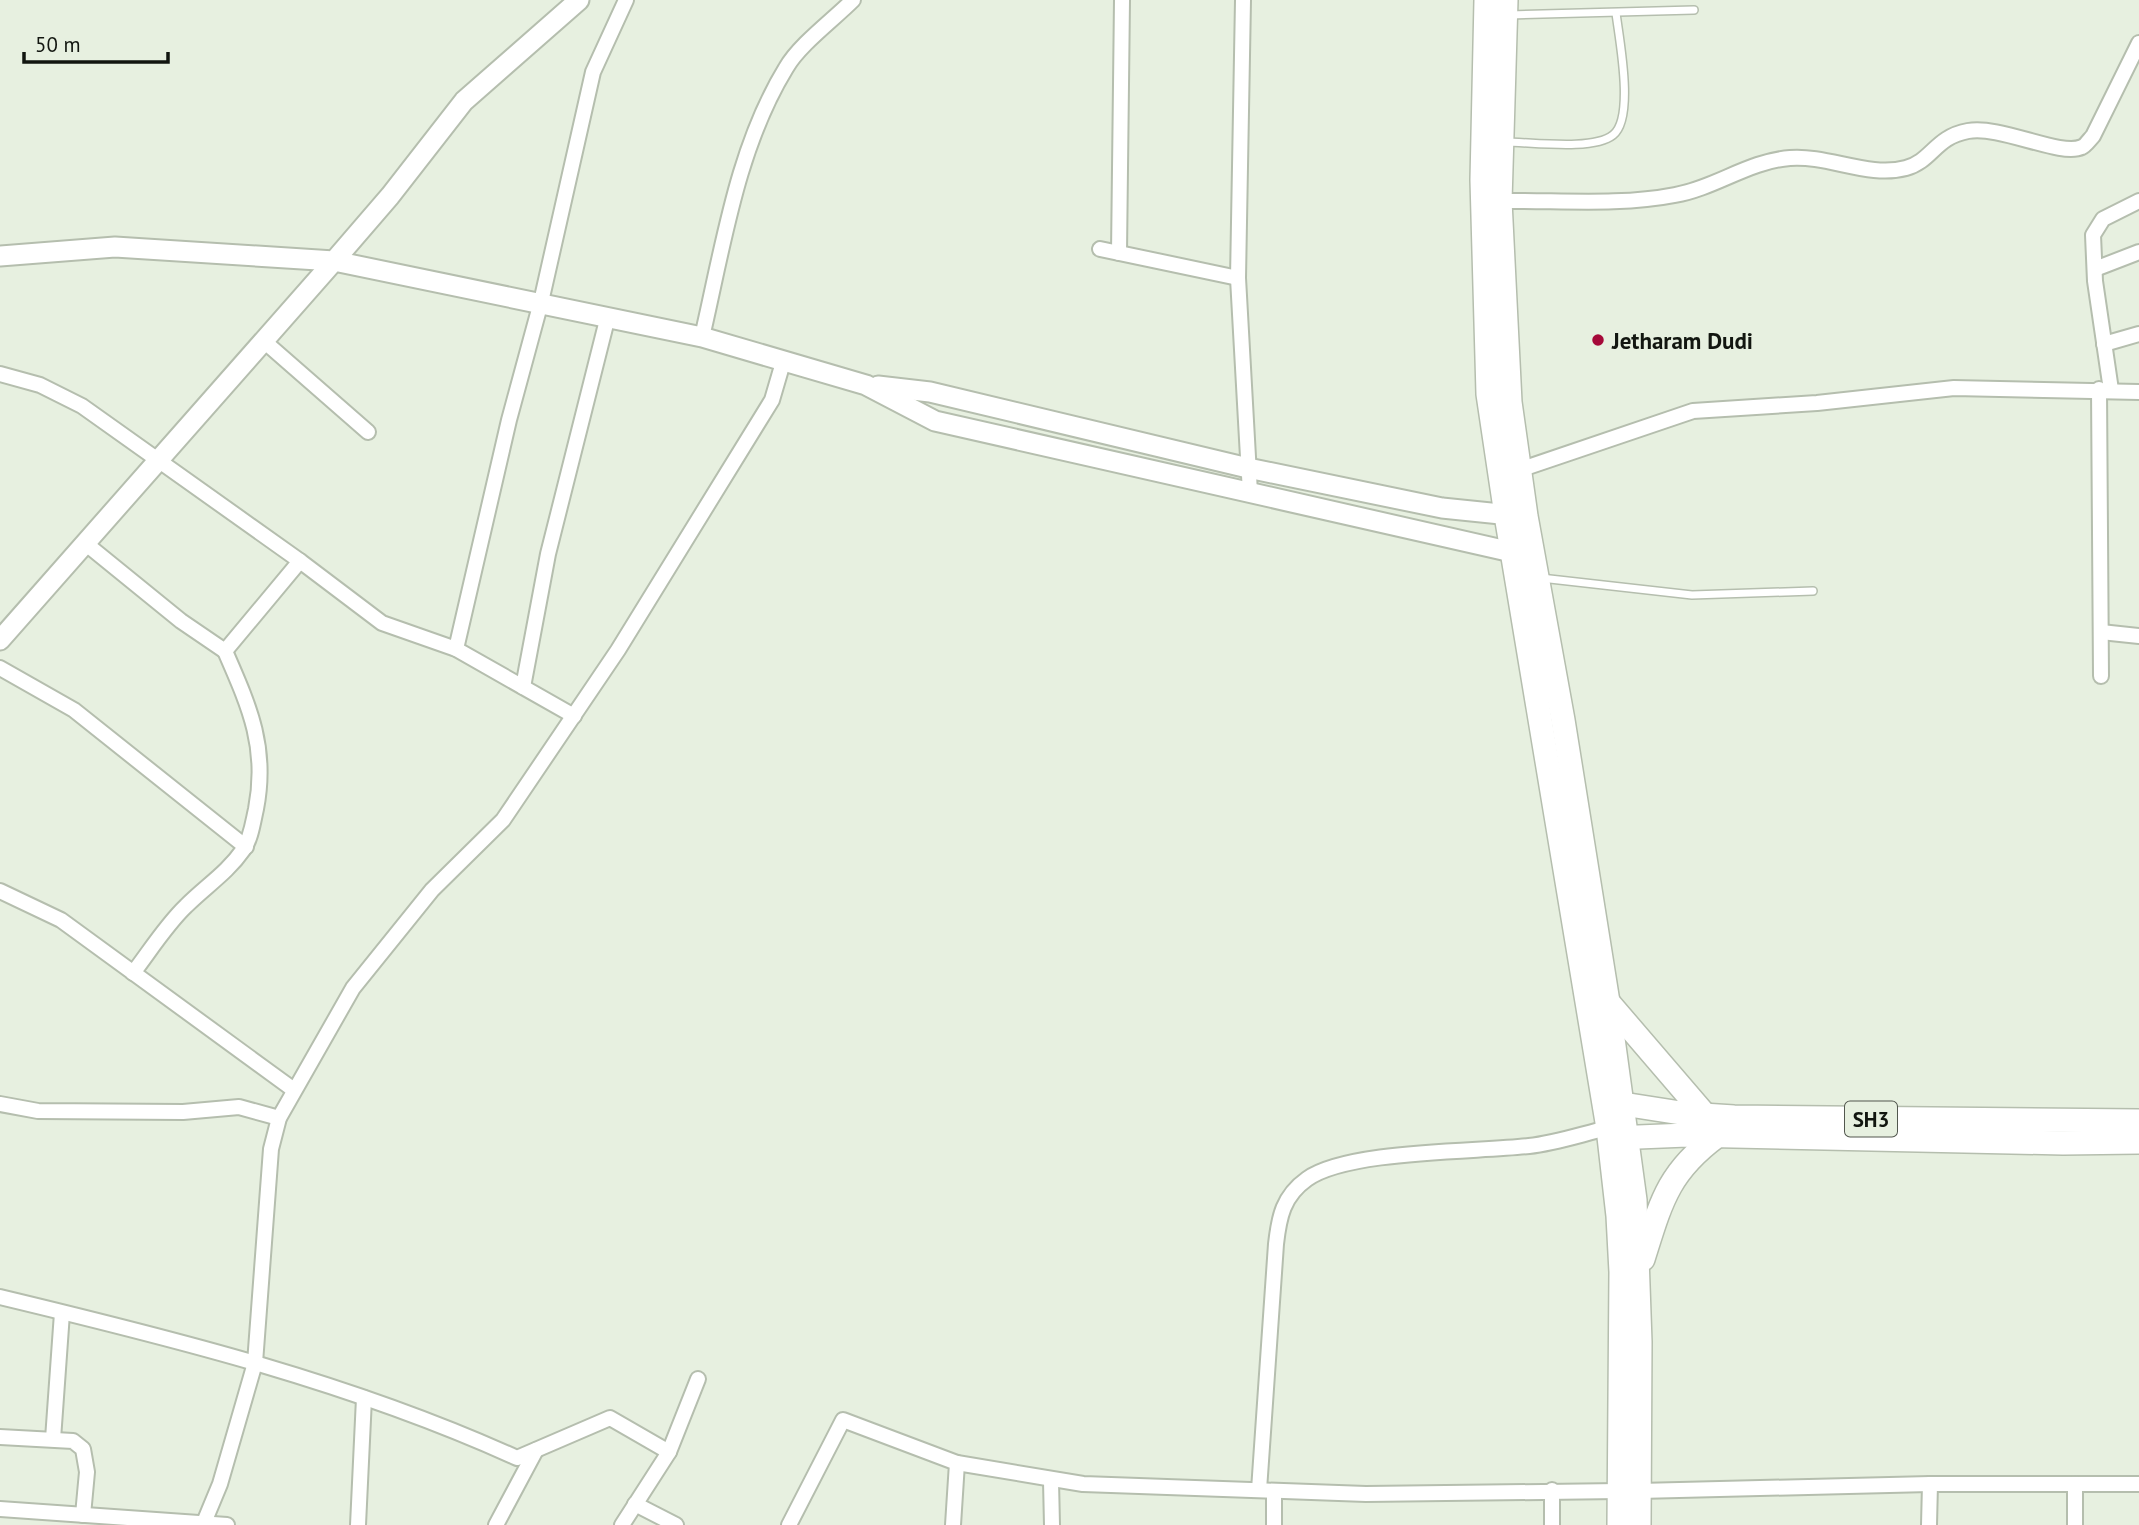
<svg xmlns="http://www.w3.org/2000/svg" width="2139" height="1525" font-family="'PT Sans',sans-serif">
<rect width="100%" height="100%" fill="#e7f0e0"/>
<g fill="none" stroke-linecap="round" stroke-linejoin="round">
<g stroke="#b5beae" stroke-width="10">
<g id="service">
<path d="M1510,15L1694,10"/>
<path d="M1505,142C1531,142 1593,151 1613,135C1635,118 1619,38 1616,13"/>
<path d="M1541,578L1692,595L1813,591"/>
</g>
</g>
<g stroke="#b5beae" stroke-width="18">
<g id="minor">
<path d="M1243,0L1238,278L1250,493"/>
<path d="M1500,201C1557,200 1619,206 1675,195C1715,188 1749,161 1790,158C1828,155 1869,178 1906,168C1932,161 1935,137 1968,131C2001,125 2060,157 2082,147C2085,146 2090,139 2093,136L2139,43"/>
<path d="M1100,249L1238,278"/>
<path d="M1119,253L1122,0"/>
<path d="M2095,269L2139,252"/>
<path d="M702,337C723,247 737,148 786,68C799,45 833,20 853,0"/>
<path d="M265,342L368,432"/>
<path d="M2104,344L2139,334"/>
<path d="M0,374L40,385L82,406L300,561"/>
<path d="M2099,389L2101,676"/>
<path d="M2111,390L2095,281L2093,235L2103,219L2139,201"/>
<path d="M1519,470L1693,411L1817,403L1954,388L2139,392"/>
<path d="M85,543L181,621L225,651L300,561L382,623L456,649L574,716"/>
<path d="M2101,632L2139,636"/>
<path d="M456,649L509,420L541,302L593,72L626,0"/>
<path d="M0,668L74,710L246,847"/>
<path d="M523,687L548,554L608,316"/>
<path d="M0,891L61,920L294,1090"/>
<path d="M133,973C150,951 166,925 186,906C206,886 227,873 243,850C251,839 253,822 256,809C268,747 249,706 225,651"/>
<path d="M0,1104L38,1111L183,1112L239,1107L279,1118"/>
<path d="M0,1297C175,1339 352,1383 517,1458L610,1418L669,1452L622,1525"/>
<path d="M0,1437L73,1441L83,1449L87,1472L83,1515"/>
<path d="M53,1439L62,1313"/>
<path d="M669,1452L698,1379"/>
<path d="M957,1463L1083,1484L1366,1494L1620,1491"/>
<path d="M1051,1481L1052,1525"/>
<path d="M1259,1490L1276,1244C1279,1217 1283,1196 1307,1179C1347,1150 1476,1152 1529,1146C1556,1143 1582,1134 1608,1128"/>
<path d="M1274,1491V1525"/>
<path d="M1639,1491L1930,1484H2139"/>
<path d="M635,1504L676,1525"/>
<path d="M0,1509L227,1525"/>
<path d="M203,1525L220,1484L255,1363L271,1149L279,1118L353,988L432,890L503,820L618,650L772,400L784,359"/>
<path d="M358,1525L364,1398"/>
<path d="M496,1525L536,1450"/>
<path d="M789,1525L843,1420L957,1463L953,1525"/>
<path d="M1552,1525V1490"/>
<path d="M1929,1525L1930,1484"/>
<path d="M2075,1525V1484"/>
</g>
</g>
<g stroke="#b5beae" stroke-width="23">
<g id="tertiary">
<path d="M0,256L115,247L334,261L390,196L464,101L579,0"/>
<path d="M878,386L930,392L1248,468L1442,508L1520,516"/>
<path d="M0,640L334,261L702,337L866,385L935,421L1525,555"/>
</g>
</g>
<g stroke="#b5beae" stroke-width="26">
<g id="primary">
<path d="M1486,0L1482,180L1488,394L1506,515L1608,1128L1618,1216L1621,1272L1619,1525"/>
<path d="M1506,0L1500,201L1510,402L1526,516L1563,720L1608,1002L1635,1200L1640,1342L1639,1525"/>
<path d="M1608,1002L1705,1115"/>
<path d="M1610,1102L1687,1114L1734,1117L2139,1121"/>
<path d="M1614,1138L1687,1135L2063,1143L2139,1142"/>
<path d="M1643,1259C1661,1202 1668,1172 1717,1136"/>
</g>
</g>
<use href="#service" stroke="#fff" stroke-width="7"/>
<use href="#minor" stroke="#fff" stroke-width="14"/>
<use href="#tertiary" stroke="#fff" stroke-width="19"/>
<use href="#primary" stroke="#fff" stroke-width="23"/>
</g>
<circle fill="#a50939" stroke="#e7f0e0" stroke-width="2.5" cx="1598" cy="340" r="7"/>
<g text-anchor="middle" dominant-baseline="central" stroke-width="7" stroke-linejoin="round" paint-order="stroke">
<rect fill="#e7f0e0" stroke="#52574e" stroke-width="2" x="1845" y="1101.5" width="52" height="35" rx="5"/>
<g font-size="21" font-weight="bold" fill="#121610">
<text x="1871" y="1119">SH3</text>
</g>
<g font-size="23" font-weight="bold" fill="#121610" stroke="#e7f0e0" text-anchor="start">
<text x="1612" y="340">Jetharam Dudi</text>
</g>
</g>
<path d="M24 52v10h144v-10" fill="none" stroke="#121610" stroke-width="3.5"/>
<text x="35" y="52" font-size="21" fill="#121610" stroke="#e7f0e0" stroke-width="5" paint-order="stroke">50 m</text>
</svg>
